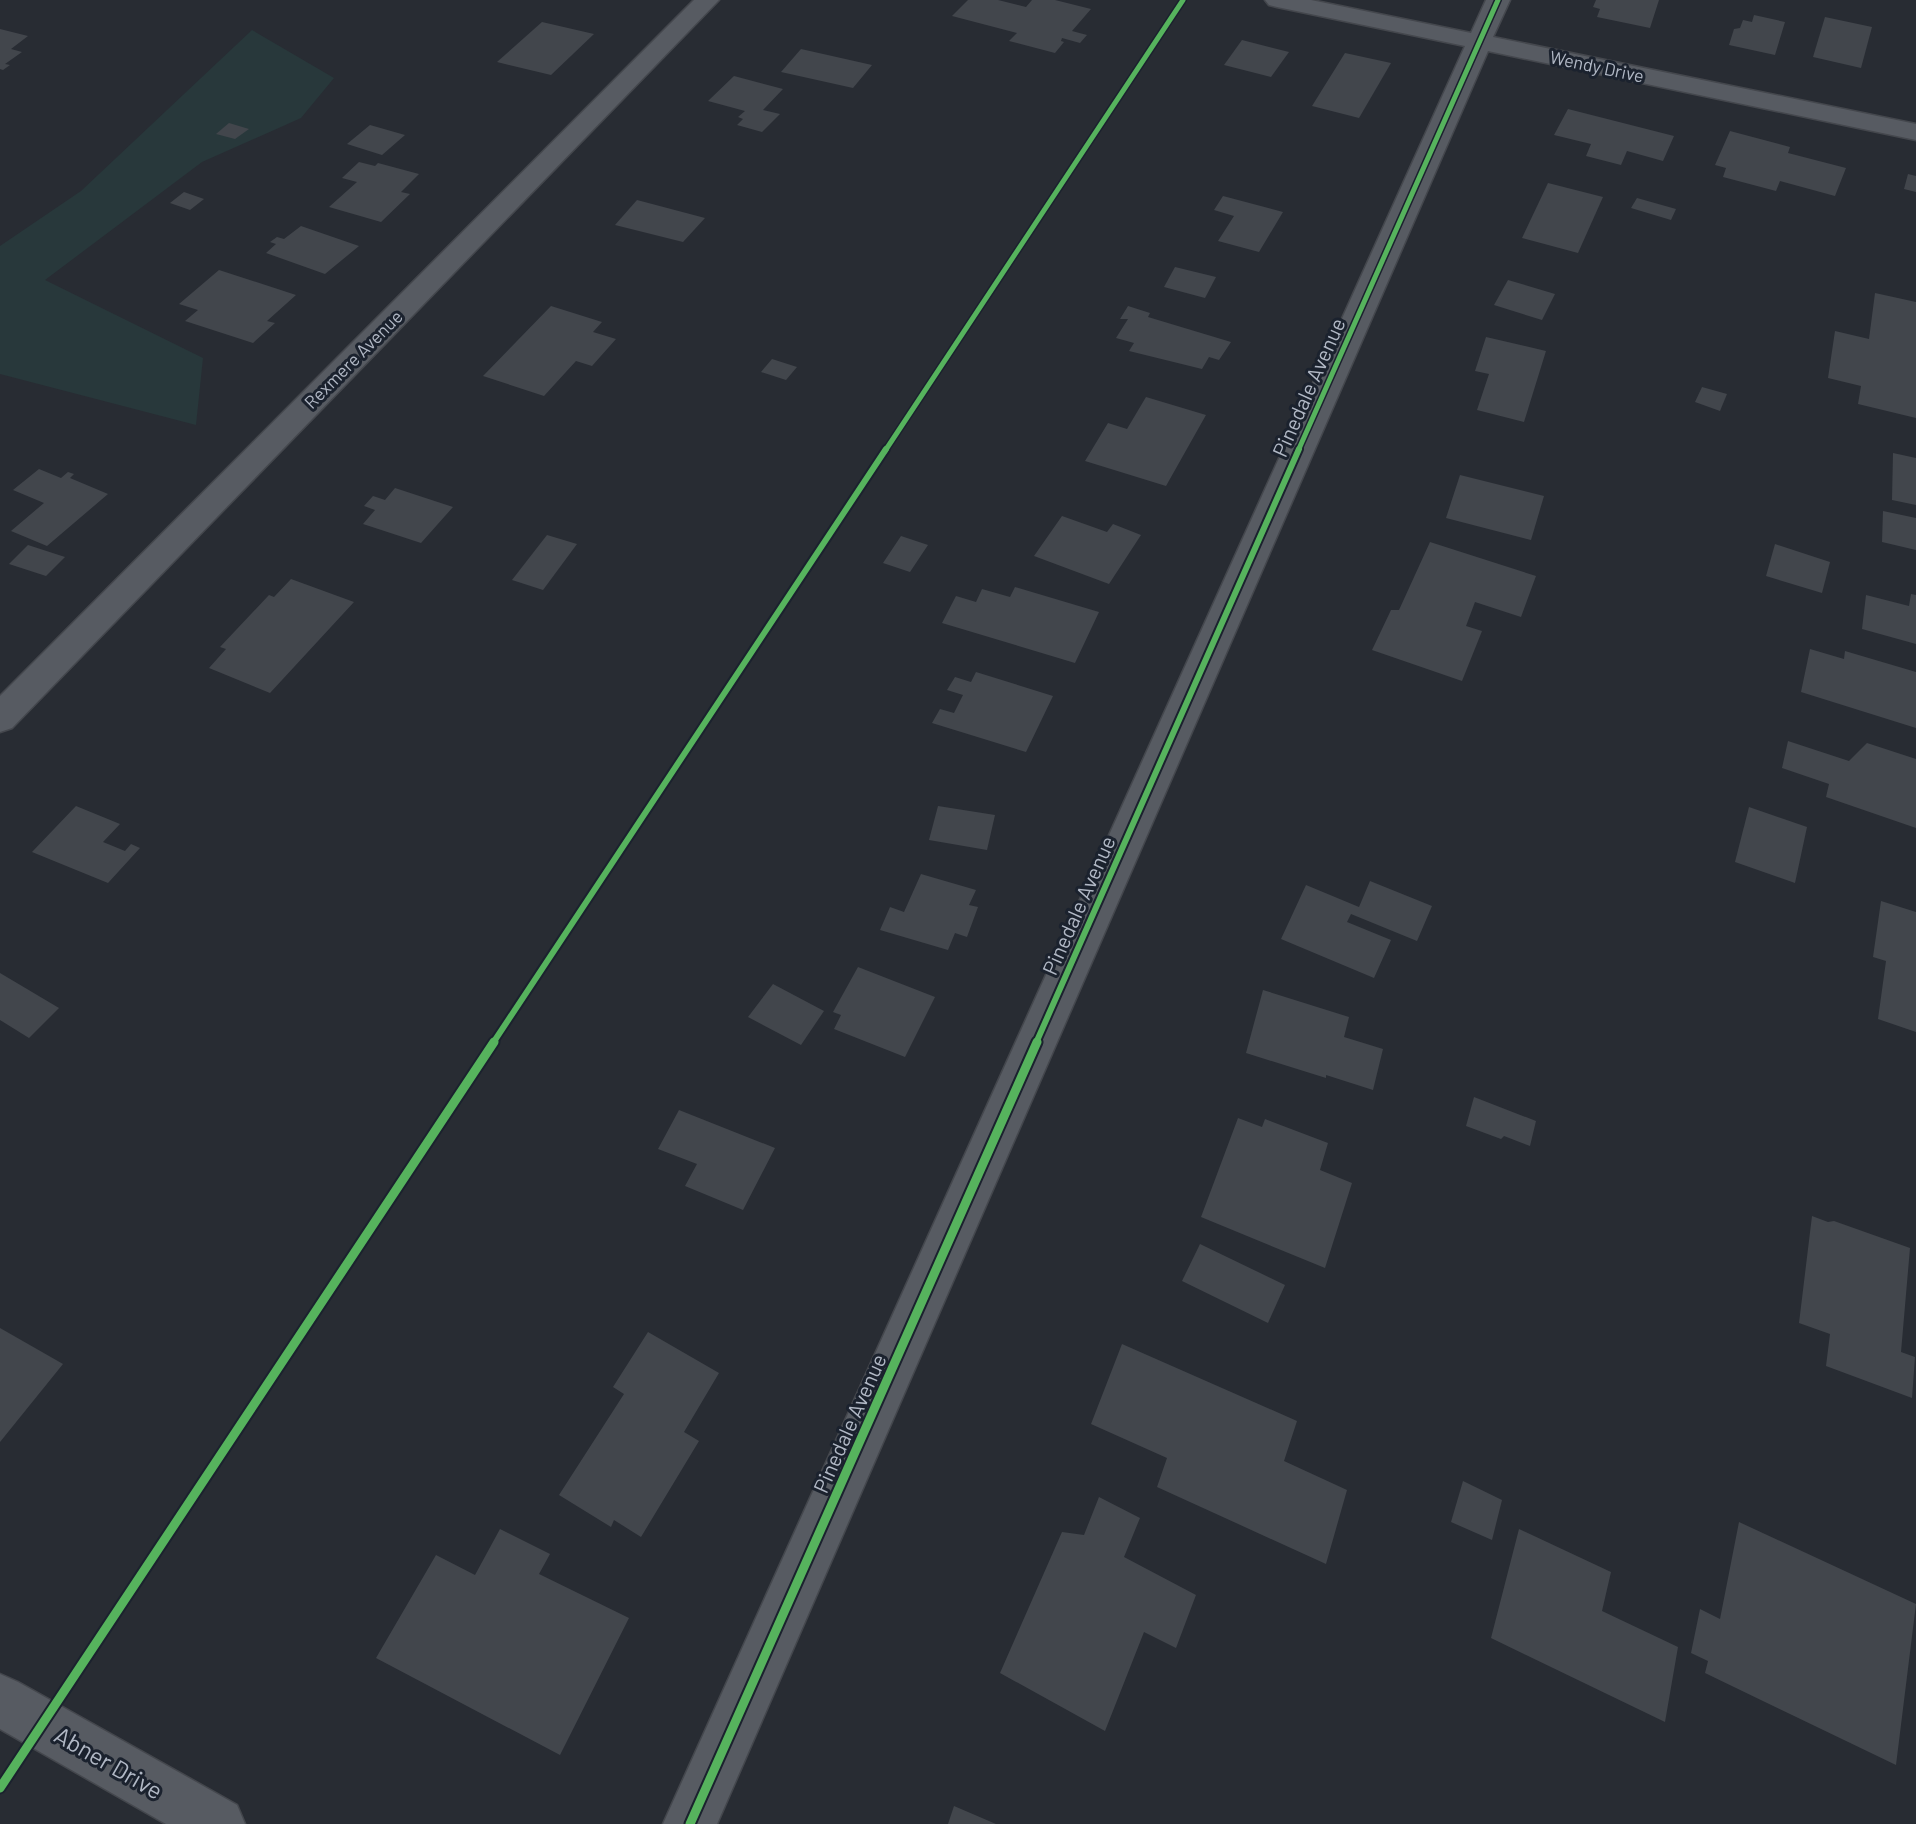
<svg xmlns="http://www.w3.org/2000/svg" width="1916" height="1824" font-family="Barlow,sans-serif">
<rect width="100%" height="100%" fill="#282c33"/>
<path fill="#28383b" d="M252,30L334,78L301,118L202,162L45,280L203,358L196,425L0,374V246L81,191Z"/>
<g fill="#42464c">
<path d="M968,0H998L1026,7L1032,0H1055L1091,9L1072,31L1087,35L1080,43L1062,38L1061,41L1064,42L1055,53L1009,41L1017,33L952,16Z"/>
<path d="M1596,0H1659L1650,28L1597,17L1600,9L1593,7Z"/>
<path d="M1754,15L1785,22L1775,55L1729,45L1734,29L1740,28L1743,20L1752,22Z"/>
<path d="M1825,17L1872,27L1861,68L1813,57Z"/>
<path d="M542,22L594,34L551,75L497,62Z"/>
<path d="M0,29L28,36L11,49L22,52L5,64L10,65L3,70L0,69Z"/>
<path d="M1242,40L1289,52L1271,77L1224,65Z"/>
<path d="M801,49L872,65L853,88L781,72Z"/>
<path d="M1345,53L1391,63L1359,118L1312,106Z"/>
<path d="M734,76L783,89L763,110L780,114L762,132L737,125L743,119L738,117L745,111L708,101Z"/>
<path d="M1568,109L1674,136L1663,161L1627,151L1621,165L1586,156L1591,144L1554,135Z"/>
<path d="M229,123L249,129L235,139L216,134Z"/>
<path d="M370,125L405,135L382,155L347,144Z"/>
<path d="M1730,131L1790,147L1788,153L1846,168L1835,196L1780,181L1776,191L1723,177L1726,168L1715,165Z"/>
<path d="M359,162L375,166L378,163L419,174L401,192L410,194L381,222L329,207L357,182L342,178Z"/>
<path d="M1908,174L1916,176V192L1904,189Z"/>
<path d="M1548,183L1603,197L1578,253L1522,238Z"/>
<path d="M184,192L204,199L190,210L170,203Z"/>
<path d="M1223,196L1283,212L1259,252L1218,241L1234,216L1214,210Z"/>
<path d="M1637,198L1676,209L1671,220L1631,208Z"/>
<path d="M637,200L705,218L683,242L615,225Z"/>
<path d="M301,226L359,246L325,274L266,253L276,244L270,242L277,237L284,239Z"/>
<path d="M1175,267L1216,277L1205,298L1164,287Z"/>
<path d="M219,270L296,295L267,321L275,323L253,343L185,321L198,310L179,304Z"/>
<path d="M1508,280L1555,294L1542,320L1494,305Z"/>
<path d="M1875,293L1916,302V418L1858,404L1861,386L1828,378L1835,331L1869,339Z"/>
<path d="M551,306L602,322L593,332L616,339L592,366L576,361L544,396L483,376Z"/>
<path d="M1128,306L1150,313L1148,317L1231,342L1219,360L1209,357L1202,369L1129,351L1134,343L1116,338L1128,319H1120Z"/>
<path d="M1486,337L1546,351L1524,422L1477,410L1489,374L1475,371Z"/>
<path d="M772,359L797,367L786,380L761,372Z"/>
<path d="M1702,387L1727,394L1720,411L1695,402Z"/>
<path d="M1146,397L1206,415L1166,486L1085,461L1108,423L1127,429Z"/>
<path d="M1893,453L1916,458V505L1892,500Z"/>
<path d="M39,469L61,478L68,472L74,474L70,478L108,494L47,546L11,531L44,503L13,490Z"/>
<path d="M1460,475L1544,496L1531,540L1446,518Z"/>
<path d="M395,488L453,507L421,543L363,524L375,510L364,506L373,496L385,500Z"/>
<path d="M1883,511L1916,518V550L1882,542Z"/>
<path d="M1062,516L1107,532L1113,524L1141,535L1109,584L1034,556Z"/>
<path d="M547,535L577,544L543,590L512,580Z"/>
<path d="M901,536L928,545L910,572L883,563Z"/>
<path d="M1430,542L1536,576L1521,617L1475,602L1466,626L1482,631L1462,681L1372,650L1391,610H1399Z"/>
<path d="M1775,544L1830,562L1822,593L1766,576Z"/>
<path d="M28,545L65,557L46,576L9,564Z"/>
<path d="M291,579L354,602L270,693L209,668L226,649L220,647L269,595L274,597Z"/>
<path d="M1015,587L1099,612L1075,663L942,623L956,596L976,602L982,589L1010,597Z"/>
<path d="M1911,594L1916,595V644L1862,629L1866,595L1909,606Z"/>
<path d="M1810,649L1844,659L1845,651L1916,672V728L1801,692Z"/>
<path d="M976,672L1053,696L1026,752L932,723L940,709L954,713L963,695L947,690L955,677L971,682Z"/>
<path d="M1788,741L1849,761L1867,743L1916,759V828L1826,797L1829,784L1782,768Z"/>
<path d="M76,806L120,824L103,842L125,851L131,844L140,848L108,883L32,852Z"/>
<path d="M938,806L995,815L987,850L929,840Z"/>
<path d="M1749,807L1807,827L1795,883L1735,862Z"/>
<path d="M921,874L976,890L969,905L978,907L967,937L955,933L948,950L880,930L890,907L904,912Z"/>
<path d="M1370,881L1432,906L1417,941L1351,914L1347,922L1391,940L1374,978L1281,939L1306,885L1359,907Z"/>
<path d="M1881,901L1916,912V1032L1878,1019L1886,961L1873,957Z"/>
<path d="M858,967L935,997L905,1057L834,1029L841,1015L833,1012Z"/>
<path d="M0,973L59,1008L29,1038L0,1020Z"/>
<path d="M773,984L824,1011L801,1045L748,1017Z"/>
<path d="M1263,990L1349,1017L1344,1037L1383,1049L1373,1090L1326,1075V1078L1246,1053Z"/>
<path d="M1474,1097L1536,1121L1530,1146L1504,1136L1501,1139L1466,1126Z"/>
<path d="M679,1110L775,1148L743,1210L685,1186L697,1164L658,1149Z"/>
<path d="M1238,1118L1262,1127L1265,1119L1328,1143L1320,1170L1352,1183L1325,1268L1201,1217Z"/>
<path d="M1812,1216L1828,1222L1834,1221L1910,1248L1901,1352L1915,1357L1912,1398L1826,1366L1830,1334L1799,1323Z"/>
<path d="M1200,1244L1285,1285L1268,1323L1182,1281Z"/>
<path d="M0,1328L63,1364L0,1442Z"/>
<path d="M648,1332L719,1373L684,1432L699,1441L641,1537L614,1520L611,1527L559,1495L624,1394L613,1387Z"/>
<path d="M1122,1344L1297,1421L1284,1461L1347,1490L1326,1564L1157,1487L1167,1458L1091,1424Z"/>
<path d="M1463,1481L1502,1500L1492,1540L1451,1522Z"/>
<path d="M1099,1497L1140,1518L1124,1557L1196,1595L1176,1648L1144,1632L1105,1731L1000,1673L1062,1532L1084,1535Z"/>
<path d="M1739,1522L1916,1604L1896,1765L1705,1673L1708,1661L1691,1653L1700,1609L1720,1619Z"/>
<path d="M500,1529L550,1554L539,1574L629,1618L560,1755L376,1658L436,1555L475,1575Z"/>
<path d="M1519,1529L1611,1572L1602,1611L1678,1647L1665,1722L1491,1638Z"/>
<path d="M954,1806L996,1824H948Z"/>
</g>
<g fill="none" stroke-linecap="round" stroke-linejoin="round">
<g stroke="#44474d" stroke-width="3">
<g id="street">
<path d="M694,0H719L12,728L0,732V696Z"/>
<path d="M1265,0H1311L1471,33L1486,0H1510L1493,37L1916,124V140L1488,51L717,1824H663L1465,46L1277,7L1269,5Z"/>
<path d="M0,1674L18,1682L237,1805L245,1824H166L0,1729Z"/>
</g>
</g>
<use href="#street" fill="#575b62" fill-rule="evenodd"/>
<g stroke="#1b222e" stroke-width="8">
<g id="cycleway-far2">
<path d="M885,451L1183,0"/>
<path d="M1298,451L1498,0"/>
</g>
</g>
<g stroke="#1b222e" stroke-width="10">
<g id="cycleway-far1">
<path d="M493,1043L886,449"/>
<path d="M1036,1043L1299,449"/>
</g>
</g>
<g stroke="#1b222e" stroke-width="13">
<g id="cycleway">
<path d="M0,1788L494,1042"/>
<path d="M690,1824L1037,1042"/>
</g>
</g>
<use href="#cycleway-far2" stroke="#56b35d" stroke-width="5"/>
<use href="#cycleway-far1" stroke="#56b35d" stroke-width="6"/>
<use href="#cycleway" stroke="#56b35d" stroke-width="9"/>
</g>
<g text-anchor="middle" dominant-baseline="central" stroke-width="6" stroke-linejoin="round" paint-order="stroke">
<g font-size="18" fill="#b1b8c5" stroke="#1b222e">
<text transform="translate(1597 66) rotate(12)">Wendy Drive</text>
<text transform="translate(353 359) rotate(-45)">Rexmere Avenue</text>
</g>
<g font-size="21" fill="#b1b8c5" stroke="#1b222e">
<text transform="translate(1308 387) rotate(-66)">Pinedale Avenue</text>
<text transform="translate(1078 905) rotate(-66)">Pinedale Avenue</text>
<text transform="translate(849 1423) rotate(-66)">Pinedale Avenue</text>
</g>
<g font-size="24" fill="#b1b8c5" stroke="#1b222e">
<text transform="translate(109 1762) rotate(30)">Abner Drive</text>
</g>
</g>
</svg>
